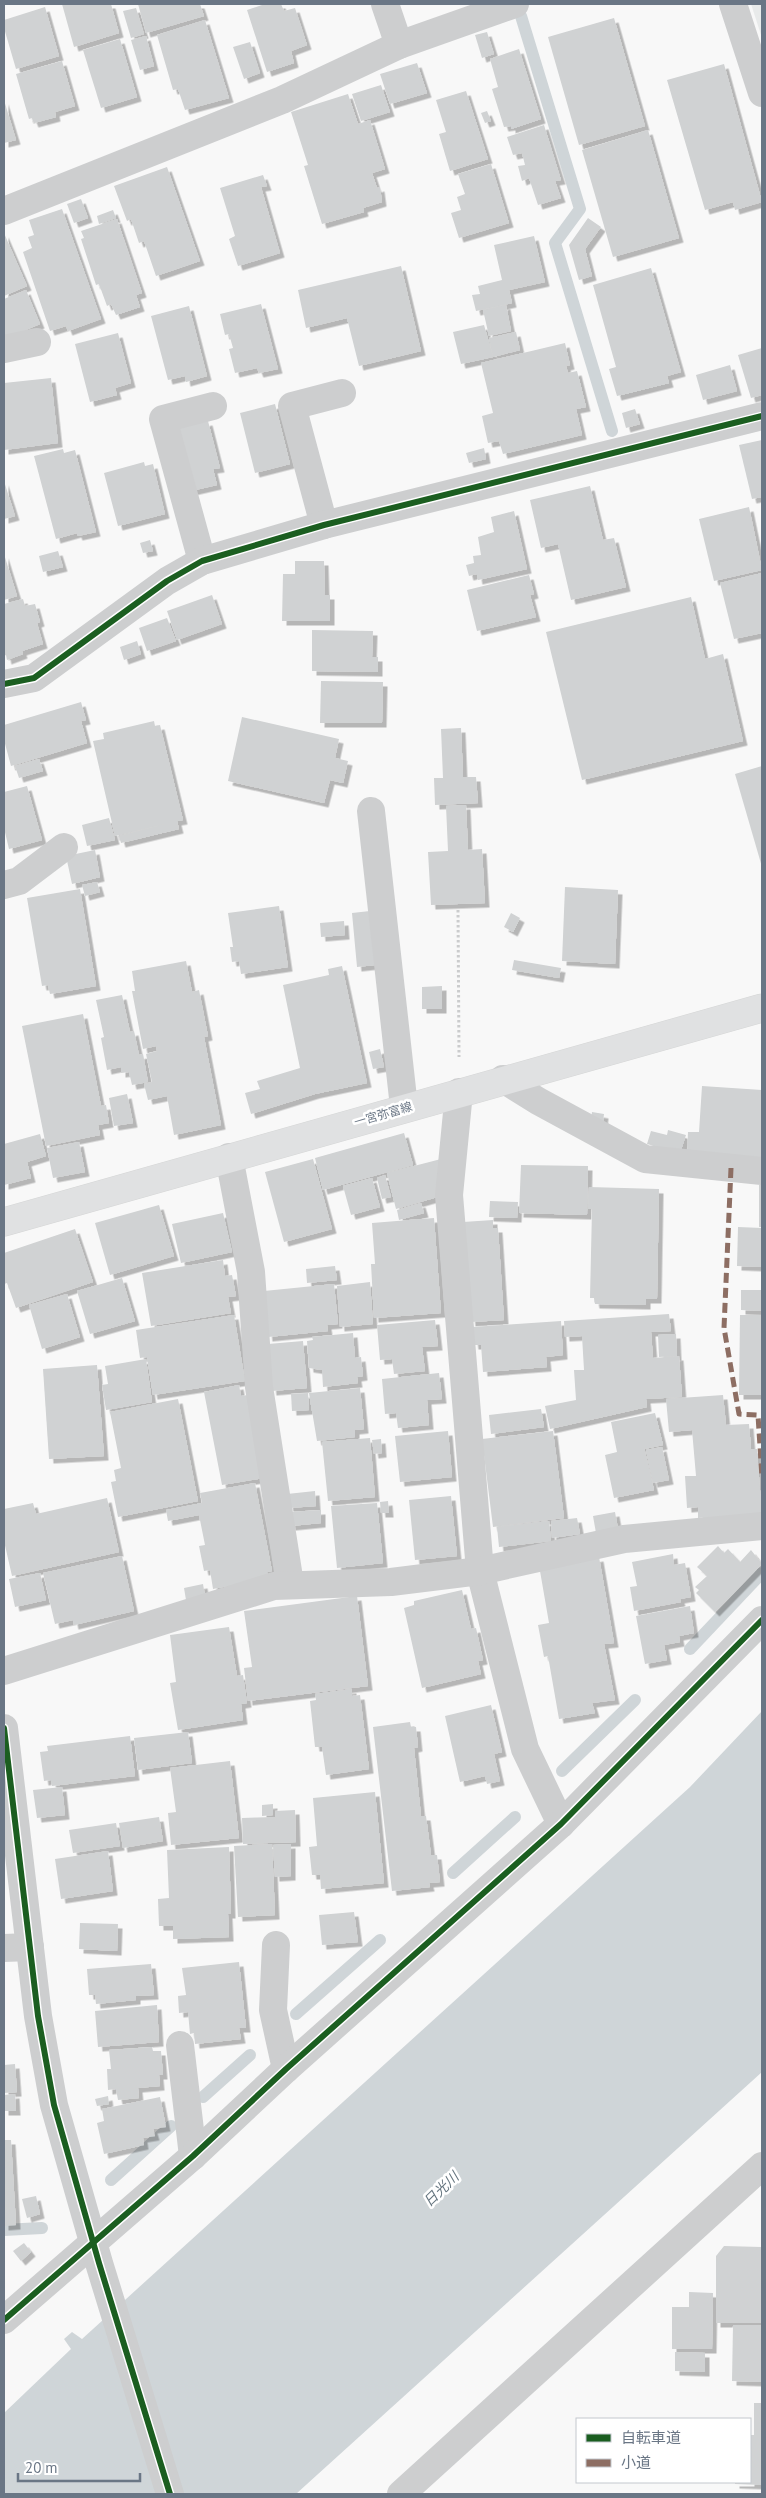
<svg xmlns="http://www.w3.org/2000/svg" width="766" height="2498" font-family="'PT Sans','Noto Sans JP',sans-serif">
<defs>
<filter id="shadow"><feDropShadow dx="4.5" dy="4.5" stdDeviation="0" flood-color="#0004"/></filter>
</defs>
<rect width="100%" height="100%" fill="#f8f8f8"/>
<path fill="#e8eaea" d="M751,4H762V38Z"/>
<path fill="#cfd5d8" d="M762,1711V2072L296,2494H4V2413L71,2349L64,2339L72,2332L82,2339L690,1787Z"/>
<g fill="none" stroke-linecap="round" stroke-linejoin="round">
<g stroke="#cfd5d8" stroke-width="12">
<path d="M521,16L580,209L555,243L612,431"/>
<path d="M690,1649L762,1573"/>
<path d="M562,1771L635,1700"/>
<path d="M453,1873L515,1817"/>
<path d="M296,2014L380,1940"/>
<path d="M203,2097L250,2055"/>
<path d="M111,2180L171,2126"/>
<path d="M4,2230L42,2228"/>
</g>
</g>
<g fill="#d0d2d3" filter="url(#shadow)">
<path d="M62,4H111L119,33L74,47Z"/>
<path d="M138,4H200L204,16L146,33Z"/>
<path d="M265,4H281L284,11L295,8L307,45L291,51L294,63L267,72L247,10Z"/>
<path d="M45,7L59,56L16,69L4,28V20Z"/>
<path d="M136,8L144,34L131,38L123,11Z"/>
<path d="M614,18L645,126L579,145L548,37Z"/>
<path d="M205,20L229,98L185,110L178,89L173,90L157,35Z"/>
<path d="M487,32L494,54L482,58L475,35Z"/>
<path d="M146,36L154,66L140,70L131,40Z"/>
<path d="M120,39L137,97L101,108L83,50Z"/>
<path d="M250,42L260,73L244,79L233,47Z"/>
<path d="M519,49L541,119L511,129V126L504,127L492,89L498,87L490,59Z"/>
<path d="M62,61L75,106L55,112L56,117L34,123L32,118L29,119L16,74Z"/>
<path d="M417,63L427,93L390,104L380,74Z"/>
<path d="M724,64L762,202L735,210L733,202L705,210L667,80Z"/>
<path d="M381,85L390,112L361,121L352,94Z"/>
<path d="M466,91L488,159L450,171L439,134L446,132L436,100Z"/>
<path d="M348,94L358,124L370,120L385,169L372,173L377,188L380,187L382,202L363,208L364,212L322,224L304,166L308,165L291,112Z"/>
<path d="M4,100L16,140L4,143Z"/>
<path d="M487,111L491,121L485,123L481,113Z"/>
<path d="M544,125L561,180L555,181L561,198L538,205L529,178L522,181L518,166L525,165L522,153L513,155L507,137Z"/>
<path d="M648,130L679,238L613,257L582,150Z"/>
<path d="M491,164L509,223L459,238L451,213L461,210L457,197L465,194L458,174Z"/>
<path d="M167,167L200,261L156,276L144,241L139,243L131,219L127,221L114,186Z"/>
<path d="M263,175L267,186L261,187L280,253L238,266L229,239L235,236L220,188Z"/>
<path d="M81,199L88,218L74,223L67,204Z"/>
<path d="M62,209L101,319L68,331L66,326L50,331L23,252L32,248L28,237L34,235L29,220Z"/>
<path d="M113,210L116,218L99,224L97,216Z"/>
<path d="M588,218L601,227L585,249L592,276L579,280L569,245Z"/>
<path d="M117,219L142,293L136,295L140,307L116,315L111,304L107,306L99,284L96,285L81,239L84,238L81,231Z"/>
<path d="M4,233L27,286L4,296Z"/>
<path d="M534,236L545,282L509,290L512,303L476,311L472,295L480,294L478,286L502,280L494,245Z"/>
<path d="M401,266L421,351L359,366L347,318L306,328L298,290Z"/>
<path d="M651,268L681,372L667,376L669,383L617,396L609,369L616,367L593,285Z"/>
<path d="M26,290L40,324L4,339V299Z"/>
<path d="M261,304L278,369L259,373L257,368L235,373L229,349L233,348L229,334L225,335L220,314Z"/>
<path d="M506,305L511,331L489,336L483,310Z"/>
<path d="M189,306L207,376L186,382L185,376L168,380L151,316Z"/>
<path d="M484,325L493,357L461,364L453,332Z"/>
<path d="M516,332L520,350L493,357L489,338Z"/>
<path d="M118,333L131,383L115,388L117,395L90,402L75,344Z"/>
<path d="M565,343L570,365L566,366L568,373L577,371L586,407L576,409L582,435L503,454L499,441L488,443L482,416L493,413L481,363Z"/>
<path d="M762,348V395L751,398L738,355Z"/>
<path d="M730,365L737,391L703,400L696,375Z"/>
<path d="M51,378L58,443L4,450V383Z"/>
<path d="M275,404L290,464L255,473L240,413Z"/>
<path d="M635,409L640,424L626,428L622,413Z"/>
<path d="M208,421L220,468L213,469L217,485L191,491L175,429Z"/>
<path d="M762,440V497L752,499L739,445Z"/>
<path d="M484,448L486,459L469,463L466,453Z"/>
<path d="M63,449L64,453L75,450L96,532L78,536L77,533L56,539L34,456Z"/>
<path d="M144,462L145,466L153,464L165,514L118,526L104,473Z"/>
<path d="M4,481L15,516L4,519Z"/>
<path d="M590,486L603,540L614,538L626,587L571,600L558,544L541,548L530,500Z"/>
<path d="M749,507L762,570L714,581L699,519Z"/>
<path d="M514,511L527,569L478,580L477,574L469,576L466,565L474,563L473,556L481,555L478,537L494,532L491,517Z"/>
<path d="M150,540L153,551L143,553L140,543Z"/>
<path d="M58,551L63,567L43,572L39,556Z"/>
<path d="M4,554L17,596L4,600Z"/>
<path d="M295,561H324L325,595H330V621H282L283,574H295Z"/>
<path d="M762,573V633L734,639L720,583Z"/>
<path d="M529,575L534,594L530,595L536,617L477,631L467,590Z"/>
<path d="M212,595L222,624L177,640L167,611Z"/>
<path d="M691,597L705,659L723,654L743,741L582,780L546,632Z"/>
<path d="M23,599L25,606L35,604L40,622L37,623L43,644L22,651L23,654L7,660L6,655L4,656V604Z"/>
<path d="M167,618L176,641L147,651L139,628Z"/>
<path d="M312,630L373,631L372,657H378V672L312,671Z"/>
<path d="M137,641L141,654L124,660L120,647Z"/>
<path d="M321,681L383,682L382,723H320Z"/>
<path d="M81,702L86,720L81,721L87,743L11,766L4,740V725Z"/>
<path d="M242,717L339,739L335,758L348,761L343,783L330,780L324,803L228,781Z"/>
<path d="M154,721L155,726L160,725L183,820L177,821L179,829L121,843L119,836L169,823L115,836L93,741L104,739L103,733Z"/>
<path d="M461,728L463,777H476L478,803L435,805L434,778H443L441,729Z"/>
<path d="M39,759L43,771L19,778L15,766Z"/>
<path d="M762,766V867L735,774Z"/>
<path d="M27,786L42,840L9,849L4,828V792Z"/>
<path d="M466,805L468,850L482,849L485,903L431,905L428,852L448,851L446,806Z"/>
<path d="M109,818L115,840L87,846L82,825Z"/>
<path d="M95,850L100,877L72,884L66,856Z"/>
<path d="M97,882L100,892L85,896L82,885Z"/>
<path d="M565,887L618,890L615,964L562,961Z"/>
<path d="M80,889L96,986L50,994L48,985L42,986L27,898Z"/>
<path d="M279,906L288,967L241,974L239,961L232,962L230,947H233L228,913Z"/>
<path d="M370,911L375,965L357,967L352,913Z"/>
<path d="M511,913L520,918L513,932L504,927Z"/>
<path d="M344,921L345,935L321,937L320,923Z"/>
<path d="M514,960L561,968L559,978L512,970Z"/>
<path d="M186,961L192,992L199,990L208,1036L204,1037L221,1125L174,1135L167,1096L148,1100L144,1084L152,1082L146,1054L157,1051L156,1046L143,1049L132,991H135L132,971Z"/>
<path d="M342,966L367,1083L315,1094L251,1114L245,1093L260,1089L257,1081L300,1068L283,985L329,975L328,969Z"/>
<path d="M442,986V1009H422V987Z"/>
<path d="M122,995L130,1032L134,1031L139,1055L143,1054L148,1082L132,1085L129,1072L121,1073V1067L107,1070L101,1038L104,1037L96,1000Z"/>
<path d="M83,1014L101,1106L106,1105L109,1123L98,1125L100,1135L46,1146L22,1026Z"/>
<path d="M380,1049L384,1067L373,1069L369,1052Z"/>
<path d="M702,1086L762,1090V1158L687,1153L688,1132H699Z"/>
<path d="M127,1094L133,1123L114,1126L109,1098Z"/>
<path d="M592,1112L604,1114L603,1122L591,1120Z"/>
<path d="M668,1130L686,1135L680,1153L647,1144L651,1131L667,1135Z"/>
<path d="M404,1133L413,1165L323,1190L315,1158Z"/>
<path d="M40,1134L46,1156L27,1162L31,1178L4,1185V1144Z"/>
<path d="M79,1142L85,1172L53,1178L47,1148Z"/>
<path d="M313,1159L332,1229L284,1242L265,1172Z"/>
<path d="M441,1159V1196L396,1209L387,1173Z"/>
<path d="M521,1165L588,1166L587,1215L519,1213Z"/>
<path d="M385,1175L391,1197L382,1199L377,1178Z"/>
<path d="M372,1178L380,1207L351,1215L343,1186Z"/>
<rect x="759" y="1185" width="3" height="42"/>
<path d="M589,1187L659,1189L657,1299H646V1305L595,1304L594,1298H590L592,1209H588Z"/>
<path d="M490,1201L518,1202L517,1218L489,1217Z"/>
<path d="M421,1203L424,1213L399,1220L397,1210Z"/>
<path d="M159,1205L174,1256L110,1275L95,1223Z"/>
<path d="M223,1213L232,1252L181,1263L172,1224Z"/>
<path d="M434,1218L441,1313L374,1318L371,1264H375L372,1223Z"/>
<path d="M493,1220V1228H498L504,1320L471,1322L463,1222Z"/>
<path d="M738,1227L762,1228V1267L737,1266Z"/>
<path d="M75,1229L93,1282L16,1308L7,1283L4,1284V1253Z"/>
<path d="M223,1260L225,1276L232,1275L236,1296L228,1297L231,1313L151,1326L142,1273Z"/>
<path d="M335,1266L337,1280L307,1283L306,1269Z"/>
<path d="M122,1278L135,1321L90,1334L77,1291Z"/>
<path d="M370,1282L373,1324L340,1327L337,1286Z"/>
<path d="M334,1284L338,1324L327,1325L328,1331L268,1337L264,1291Z"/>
<path d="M741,1290H762V1311L741,1310Z"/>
<path d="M67,1294L80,1337L42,1349L29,1305Z"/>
<path d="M669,1314L671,1331L651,1332L653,1358L679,1356L682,1397L646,1399L647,1407L550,1429L545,1406L576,1400L574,1370H584L582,1336L565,1337L564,1321Z"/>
<path d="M234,1315L245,1381L153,1395L147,1357L140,1358L136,1330Z"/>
<path d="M740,1315H762V1395H739Z"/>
<path d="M435,1320L438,1346L422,1347L425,1371L394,1374L392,1359L380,1360L377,1325Z"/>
<path d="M561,1321L563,1355L546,1357L547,1367L483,1372L481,1345H474L472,1327Z"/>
<path d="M353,1333L355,1358L361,1357L363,1376L357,1377L358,1383L323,1387L322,1370L309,1368L307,1341L313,1340L312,1337Z"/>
<path d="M676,1334L677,1356L659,1357L658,1335Z"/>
<path d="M303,1341L307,1388L272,1391L268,1344Z"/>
<path d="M146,1359L152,1402L106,1410L102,1385L108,1384L105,1366Z"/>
<path d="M97,1365L104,1456L49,1459L43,1369Z"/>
<path d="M439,1373L442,1399L427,1400L429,1425L398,1428L396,1413L385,1414L382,1379Z"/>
<path d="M239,1385L241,1396L248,1395L264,1478L222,1485L204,1392Z"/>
<path d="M360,1388L364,1429L355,1430V1437L317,1441L309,1393Z"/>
<path d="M308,1393L309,1410L292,1411L291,1394Z"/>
<path d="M723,1395L726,1425L749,1424L751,1449H757L762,1517L710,1520V1517L698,1518V1507L687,1508L685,1476H696L692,1430L669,1432L666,1399Z"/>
<path d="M178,1399L198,1501L118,1517L111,1482L116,1481L114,1470L121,1468L110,1412Z"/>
<path d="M541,1409L544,1427L491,1434L489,1415Z"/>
<path d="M655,1413L663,1445L645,1449L644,1447L654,1490L614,1498L605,1455L617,1452L611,1422Z"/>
<path d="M448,1431L452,1477L400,1482L395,1436Z"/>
<path d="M553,1431L564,1518L493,1527L482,1439Z"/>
<path d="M370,1438L375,1497L328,1501L322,1442Z"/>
<path d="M381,1439L382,1453L374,1454L372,1440Z"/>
<path d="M662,1447L669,1480L653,1483L646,1450Z"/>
<path d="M255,1483L272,1571L267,1572L268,1578L213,1589L210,1570L204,1571L199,1546L205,1545L199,1515L168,1521L166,1510L202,1503L200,1493Z"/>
<path d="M315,1491L316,1506L289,1508L287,1494Z"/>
<path d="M451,1496L457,1556L415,1560L409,1500Z"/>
<path d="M107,1498L119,1552L12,1576L4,1541V1509L33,1503L36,1514Z"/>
<path d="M388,1501L389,1513H381L380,1502Z"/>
<path d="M377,1503L383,1563L337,1568L331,1506Z"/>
<path d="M321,1510V1523L291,1526L289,1512Z"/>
<path d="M615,1512L618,1529L596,1533L593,1516Z"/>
<path d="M577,1518L580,1534L552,1538L551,1521Z"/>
<path d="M549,1521L551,1541L499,1547L497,1527Z"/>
<path d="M718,1546L724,1553L728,1549L740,1562L751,1550L762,1564L715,1612L696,1593L699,1590L695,1587L707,1576L697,1567Z"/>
<path d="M673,1554L674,1565L685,1563L691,1597L680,1599L681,1602L634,1611L630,1587L637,1586L632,1562Z"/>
<path d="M122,1556L134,1611L74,1625L73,1620L55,1624L43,1573Z"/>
<path d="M599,1557L614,1643L604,1644L615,1700L592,1703L595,1713L559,1719L548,1656L544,1657L538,1625L549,1623L540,1571Z"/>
<path d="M40,1573L46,1600L15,1607L9,1579Z"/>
<path d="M203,1584L205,1596L186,1600L184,1588Z"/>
<path d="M462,1590L471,1629L476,1628L483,1660L478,1661L481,1674L422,1688L404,1608L414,1605V1601Z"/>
<path d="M357,1596L368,1686L248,1701L244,1668L252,1667L244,1611Z"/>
<path d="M690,1606L694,1633L679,1636L680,1642L664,1645L667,1660L645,1664L636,1616Z"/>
<path d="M229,1627L237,1676L243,1675L247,1703L241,1704L243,1720L178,1730L170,1683L176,1682L170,1635Z"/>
<path d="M352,1689V1696L360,1695L369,1769L326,1775L322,1747H315L310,1701L316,1700L315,1694Z"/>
<path d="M491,1705L502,1752L494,1754L500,1781L487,1784L485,1776L460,1782L445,1716Z"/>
<path d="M410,1722L411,1727H416L418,1747L414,1748L421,1816H426L431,1855H437L440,1882L429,1883L430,1887L392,1891L373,1727Z"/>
<path d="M188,1732L192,1763L138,1770L134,1738Z"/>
<path d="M130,1736L135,1776L52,1786L51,1780L44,1781L40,1752L48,1751L47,1746Z"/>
<path d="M230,1761L239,1838L171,1845L168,1813L176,1812L170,1768Z"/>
<path d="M62,1787L65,1815L37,1818L33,1790Z"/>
<path d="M375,1792L384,1883L321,1889L320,1875H312L309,1847L317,1846L313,1798Z"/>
<path d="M273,1804V1815L262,1816V1805Z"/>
<path d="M295,1810L296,1842L243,1844L242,1818L275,1817V1811Z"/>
<path d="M159,1817L163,1841L123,1848L119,1823Z"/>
<path d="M116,1823L120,1846L73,1853L69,1830Z"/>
<path d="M272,1844L275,1915L238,1917L234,1846Z"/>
<path d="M291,1844V1876L275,1877L273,1845Z"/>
<path d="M229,1847L231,1914H228L229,1937L173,1939V1926H159L158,1899L169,1898L167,1850Z"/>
<path d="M108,1851L113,1891L61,1899L55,1859Z"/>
<path d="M354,1912L358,1942L322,1945L319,1915Z"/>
<path d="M80,1923L118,1924L117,1951L79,1949Z"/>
<path d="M239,1962L246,2028H239L241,2039L195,2044L194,2033L190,2034L188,2012L179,2013L178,1996L186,1995L182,1968Z"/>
<path d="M151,1964L154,1995L136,1996V2000L96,2004L95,1995H89L87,1969Z"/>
<path d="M157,2005L159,2042L98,2047L95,2011Z"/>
<path d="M152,2047L153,2051H161L163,2075H159L160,2086L138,2088L139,2098L118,2100L116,2089L108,2090L107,2069H111L109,2050Z"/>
<path d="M15,2064L17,2092L4,2093V2065Z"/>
<path d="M15,2094L16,2111H4V2095Z"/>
<path d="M108,2096L109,2104L97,2106L95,2099Z"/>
<path d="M160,2097L166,2127L153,2129L155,2136L143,2138L144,2145L104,2154L97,2123L104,2121L102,2109Z"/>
<path d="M4,2140H11L16,2225L4,2226Z"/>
<path d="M36,2196L40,2214L27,2218L22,2199Z"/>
<path d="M24,2243L31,2252L21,2261L13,2251Z"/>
<path d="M724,2246L762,2247V2323H716V2256Z"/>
<path d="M689,2292L713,2293L712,2349H672V2307H689Z"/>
<path d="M733,2325H762V2382L732,2381Z"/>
<path d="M675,2352L705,2353V2372L675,2371Z"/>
<path d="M754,2403H762V2485L735,2484V2482H750V2435H754Z"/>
</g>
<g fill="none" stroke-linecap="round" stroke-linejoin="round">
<g stroke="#d5d6d6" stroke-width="29">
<path id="major" d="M4,1222L762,1008"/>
</g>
<path stroke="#cbcccd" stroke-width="3" stroke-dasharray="2.5 2.5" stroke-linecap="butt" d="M458,910L459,1057"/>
<g stroke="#cdcecf" stroke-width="28">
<path d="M385,4L399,45"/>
<path d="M733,4L762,93"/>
<path d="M4,211L282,100L399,45L515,4"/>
<path d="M4,349L37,342"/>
<path d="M324,525L292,406L342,393"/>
<path d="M202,561L163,419L213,406"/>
<path d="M4,684L34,678L167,581L202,561L324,525L762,416"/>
<path d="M371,811L404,1107"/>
<path d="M4,885L19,881L64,847"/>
<path d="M503,1079L538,1101L645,1159L762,1171"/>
<path d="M459,1092L449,1195L480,1571L525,1749L561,1824"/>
<path d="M229,1157L251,1272L259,1387L290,1584"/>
<path d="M4,1671L274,1586L391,1582L480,1571L624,1539L762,1526"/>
<path d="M4,1728L38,2016L54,2105L99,2263L170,2494"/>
<path d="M276,1945L273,2010L286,2069"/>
<path d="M4,1948L30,1947"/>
<path d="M180,2045L193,2156"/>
<path d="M4,2320L193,2156L286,2069L561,1824L762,1620"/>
<path d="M401,2494L762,2166"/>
</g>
<use href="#major" stroke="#e0e1e2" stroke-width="28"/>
<path stroke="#8d6e63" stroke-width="5" stroke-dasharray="10 5" stroke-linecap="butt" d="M731,1168L724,1328L739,1414L758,1415L762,1478"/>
<g stroke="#fff" stroke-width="9">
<g id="cycleway">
<path d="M4,684L34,678L167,581L202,561L324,525L762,416"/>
<path d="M4,1728L38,2016L54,2105L99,2263L170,2494"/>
<path d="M4,2320L193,2156L286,2069L561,1824L762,1620"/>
</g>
</g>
<use href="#cycleway" stroke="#1b5e20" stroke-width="6"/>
</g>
<g text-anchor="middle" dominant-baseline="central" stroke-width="5" stroke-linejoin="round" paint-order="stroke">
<g font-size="12" fill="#6a7685" stroke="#fff">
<text transform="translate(383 1114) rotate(-16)">一宮弥富線</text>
</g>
<g font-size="14" font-style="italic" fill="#667680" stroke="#fff">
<text transform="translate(441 2189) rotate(-44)">日光川</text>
</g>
</g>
<rect width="766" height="2498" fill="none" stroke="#6a7685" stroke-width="10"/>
<rect x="576" y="2418" width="175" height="65" fill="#ffffff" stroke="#c3c8ce"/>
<rect x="586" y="2434" width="25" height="8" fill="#1b5e20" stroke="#c3c8ce"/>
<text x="621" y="2443" font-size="15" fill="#6a7685">自転車道</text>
<rect x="586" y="2459" width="25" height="8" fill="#8d6e63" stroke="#c3c8ce"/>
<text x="621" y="2468" font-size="15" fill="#6a7685">小道</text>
<path d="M18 2473v8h122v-8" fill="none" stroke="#6a7685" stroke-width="2.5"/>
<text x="25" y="2473" font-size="15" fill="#6a7685" stroke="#ffffff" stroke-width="4" paint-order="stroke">20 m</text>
</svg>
